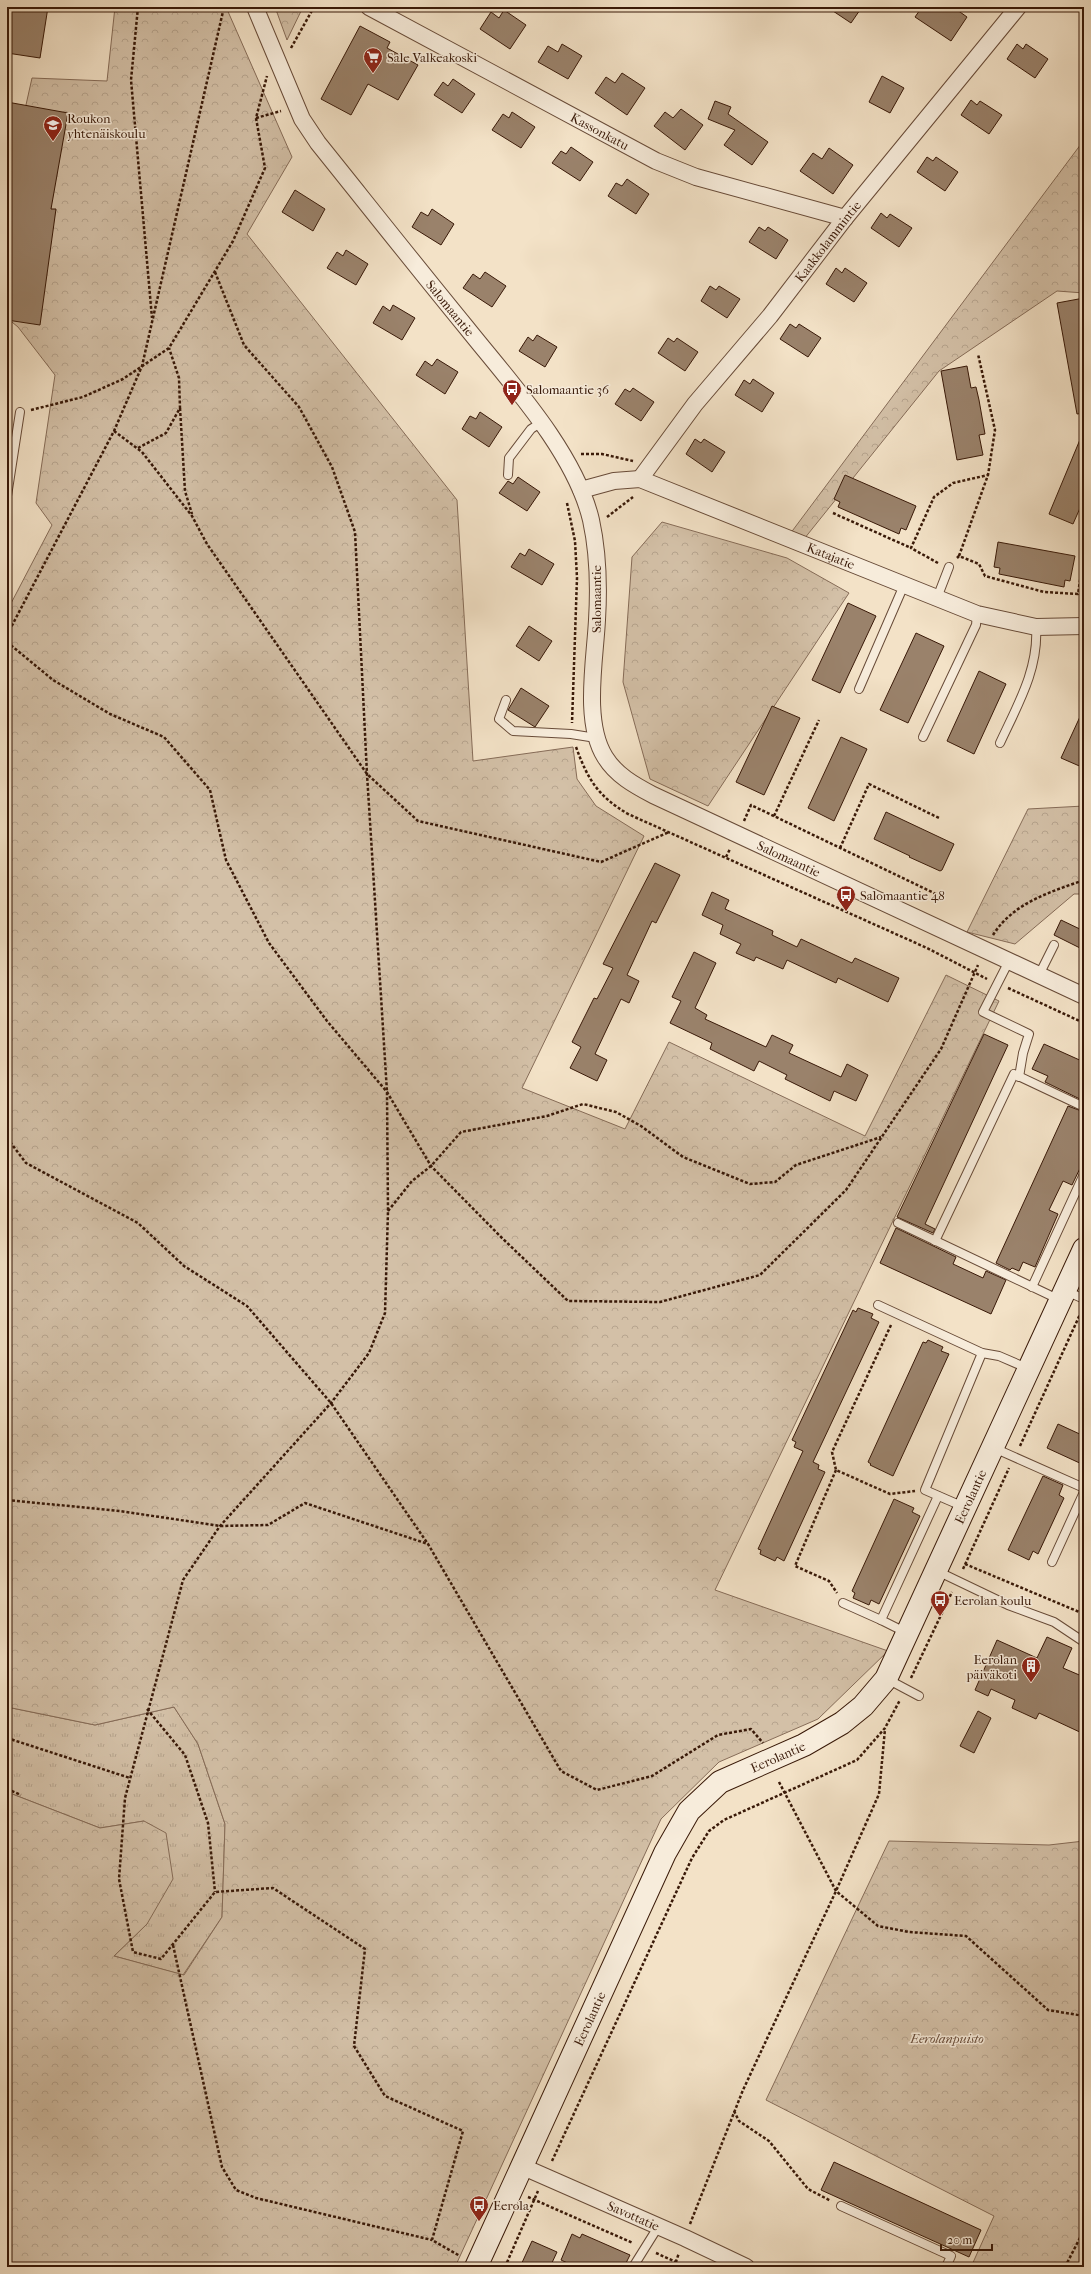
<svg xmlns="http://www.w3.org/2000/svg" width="1091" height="2274" font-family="'IM FELL French Canon',serif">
<defs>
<pattern id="grass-tufts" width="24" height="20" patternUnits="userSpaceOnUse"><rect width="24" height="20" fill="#d3c0a7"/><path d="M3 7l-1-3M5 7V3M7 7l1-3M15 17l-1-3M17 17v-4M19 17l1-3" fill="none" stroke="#b6a48e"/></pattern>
<pattern id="forest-crowns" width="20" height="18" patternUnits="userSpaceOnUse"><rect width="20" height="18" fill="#d3c0a7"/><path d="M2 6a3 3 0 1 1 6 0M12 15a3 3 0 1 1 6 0" fill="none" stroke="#b6a48e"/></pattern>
</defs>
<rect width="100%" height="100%" fill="#f3e2c7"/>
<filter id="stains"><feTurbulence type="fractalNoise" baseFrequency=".005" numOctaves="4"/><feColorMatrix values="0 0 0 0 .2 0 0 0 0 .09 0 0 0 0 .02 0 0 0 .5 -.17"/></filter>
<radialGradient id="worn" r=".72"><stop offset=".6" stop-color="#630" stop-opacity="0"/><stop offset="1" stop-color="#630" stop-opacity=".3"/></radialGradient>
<path fill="url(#grass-tufts)" stroke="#866c58" d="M7,1707L95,1725L174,1707L198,1744L225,1824L222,1917L183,1975L114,1956L147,1924L144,1821L100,1828L7,1792Z"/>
<g fill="url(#forest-crowns)" stroke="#866c58">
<path d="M115,7H226L292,157L247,234L457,500L473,761L573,747L577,779L596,806L644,836L522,1088L625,1129L669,1042L865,1136L946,975L999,1001L715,1590L888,1651L818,1719L719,1762L661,1819L455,2267H7V1792L100,1828L144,1821L166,1833L173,1879L147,1924L114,1956L184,1975L222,1917L225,1824L198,1744L174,1707L95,1725L7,1707V611L52,525L36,503L55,375L18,327L7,318V190L32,78L107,81Z"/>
<path d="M275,7H303L287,40Z"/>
<path d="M1084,140V293L1057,291L939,371L800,544L787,538Z"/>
<path d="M662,522L787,558L849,593L708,806L650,779L623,682L632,557Z"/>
<path d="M1084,806V894H1074L1015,944L967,932L1028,809Z"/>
<path d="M889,1841L1049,1845L1084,1841V2267H971L994,2216L766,2100Z"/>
</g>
<g fill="#9a826b" stroke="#391908">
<path d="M7,7H48L40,58L7,53Z"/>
<path d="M827,7H862L851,23Z"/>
<path d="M922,7H953L967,17L951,41L915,17Z"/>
<path d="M504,10L526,25L510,49L480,29L491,12L499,18Z"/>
<path d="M360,26L390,42L387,48L418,65L398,100L368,84L351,115L321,99Z"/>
<path d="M562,44L582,56L568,79L538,62L548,46L558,52Z"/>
<path d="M1017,44L1023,49L1026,44L1048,59L1035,78L1007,59Z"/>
<path d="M622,73L645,88L627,115L595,93L606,77L615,83Z"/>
<path d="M882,76L904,88L890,113L869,102Z"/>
<path d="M453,79L475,94L462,113L434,95L443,82L448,86Z"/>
<path d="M971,100L977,105L980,101L1002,115L989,134L961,115Z"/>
<path d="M715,101L731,107L728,114L768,142L752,165L724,145L735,130L708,119Z"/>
<path d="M7,102L68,113L51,209H56L40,325L7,320Z"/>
<path d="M681,109L703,125L685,150L654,126L665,112L673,118Z"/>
<path d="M512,112L535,127L521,148L492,130L503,114L509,118Z"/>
<path d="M571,147L593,162L580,181L552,163L561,151L566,154Z"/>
<path d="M829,148L853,165L833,194L800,171L813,153L822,159Z"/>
<path d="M927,157L933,161L936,157L958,172L945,191L917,172Z"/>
<path d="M627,179L649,194L636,214L608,196L616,183L622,186Z"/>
<path d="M295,190L325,209L313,231L282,212Z"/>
<path d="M432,209L454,224L441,245L412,227L421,212L428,216Z"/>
<path d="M881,213L887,218L890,214L912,228L899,247L871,228Z"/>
<path d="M759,227L765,231L768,227L788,240L776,259L749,242Z"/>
<path d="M346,250L368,264L356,285L327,268L337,252L343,256Z"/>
<path d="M836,268L842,273L845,268L867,283L854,302L826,284Z"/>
<path d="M485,272L506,286L492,307L463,288L473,274L480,279Z"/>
<path d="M710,286L716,290L719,286L740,299L727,318L701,301Z"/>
<path d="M1084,298V413L1077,414L1057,303Z"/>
<path d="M393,305L415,318L402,340L373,323L383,306L390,311Z"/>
<path d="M790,324L796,328L799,324L821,338L808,357L780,339Z"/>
<path d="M537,335L557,347L545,367L519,351L528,337L533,341Z"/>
<path d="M668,338L674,342L677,338L698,352L685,371L658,353Z"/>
<path d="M437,359L458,372L445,394L416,375L425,361L432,366Z"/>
<path d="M967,366L971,388L976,387L979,400L985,434L979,435L983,455L957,460L941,371Z"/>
<path d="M753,379L774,393L762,412L735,395L744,380L750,384Z"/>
<path d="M633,388L654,402L641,421L615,404L625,389L630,392Z"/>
<path d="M480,412L502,427L489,447L462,429L470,416L476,419Z"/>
<path d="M1084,430V499L1073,524L1049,514Z"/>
<path d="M695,439L701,443L704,439L725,452L712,472L686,454Z"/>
<path d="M845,475L916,506L906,530L901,528L899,534L838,507L840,502L834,499Z"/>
<path d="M518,477L540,492L527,511L499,493L508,481L513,484Z"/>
<path d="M998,542L1075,556L1070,581L1065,580L1064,587L999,574L1000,568L994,567Z"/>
<path d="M529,549L554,564L542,585L511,567L520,553L525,556Z"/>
<path d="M848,603L876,616L840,693L812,680Z"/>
<path d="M529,626L552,641L539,661L516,646Z"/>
<path d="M916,633L944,646L908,723L880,710Z"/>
<path d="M979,671L1006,684L974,754L947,741Z"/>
<path d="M521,688L549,706L535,727L508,710Z"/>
<path d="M772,706L800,718L764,795L736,782Z"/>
<path d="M1084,708V768L1061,758Z"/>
<path d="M841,737L867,749L834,821L808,808Z"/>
<path d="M886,812L954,844L942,870L940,871L909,857L910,856L874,839Z"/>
<path d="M655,863L680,875L656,923L652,921L627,975L639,981L629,1003L621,999L595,1054L607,1060L597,1081L570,1068L581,1047L572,1042L594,998L597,999L613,968L603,964Z"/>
<path d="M712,892L729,900L725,909L773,931L772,935L797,947L801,939L852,963L855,958L899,978L888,1002L838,978L836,983L787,960L783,969L756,957L754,961L736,953L741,944L720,934L723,925L702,915Z"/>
<path d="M1061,920L1084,931V950L1054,935Z"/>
<path d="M694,952L716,963L695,1008L707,1015L705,1019L766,1047L772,1035L793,1045L789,1053L841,1077L847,1064L868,1075L856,1101L834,1091L830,1101L785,1079L787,1075L759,1061L754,1071L710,1049L712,1043L670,1023L681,1001L672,997Z"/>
<path d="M984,1034L1008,1045L925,1224L935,1229L933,1233L897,1217Z"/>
<path d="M1044,1044L1084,1062V1101L1045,1082L1048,1076L1032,1069Z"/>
<path d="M1068,1106L1084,1112V1160L1072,1185L1063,1181L1049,1210L1058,1214L1035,1267L1023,1262L1019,1271L1012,1268L1010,1270L996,1263Z"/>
<path d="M896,1228L956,1257L953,1264L983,1278L986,1271L1006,1280L991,1314L880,1263Z"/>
<path d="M858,1308L873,1314L871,1318L879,1322L813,1462L819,1465L818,1469L825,1472L784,1561L777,1557L775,1561L760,1554L761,1550L758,1549L803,1451L794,1447L796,1442L792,1440L853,1310L856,1312Z"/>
<path d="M928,1340L943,1347L941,1351L949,1354L893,1476L870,1465L871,1464L868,1462L923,1342L926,1343Z"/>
<path d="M1058,1424L1084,1436V1465L1047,1448Z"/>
<path d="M1043,1476L1063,1485L1059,1495L1064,1498L1038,1554L1033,1551L1029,1560L1008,1550Z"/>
<path d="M894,1499L914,1508L912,1512L920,1516L879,1604L871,1600L869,1605L853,1598L855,1593L852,1591Z"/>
<path d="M1047,1637L1072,1648L1063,1668L1084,1677V1734L1039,1713L1036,1719L1012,1708L1015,1700L991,1689L988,1696L975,1690L997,1640L1037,1658Z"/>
<path d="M978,1711L991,1718L974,1753L960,1746Z"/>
<path d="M834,2162L981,2230L969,2257L821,2190Z"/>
<path d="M572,2234L580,2238L582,2234L630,2255L624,2267H576L561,2260Z"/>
<path d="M532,2241L557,2252L550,2267H520Z"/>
</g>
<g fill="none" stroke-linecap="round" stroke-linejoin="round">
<g stroke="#684b38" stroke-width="10">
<g id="lane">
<path d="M508,475L509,458L531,429L542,422"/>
<path d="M7,496L20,412"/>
<path d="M937,598L949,567"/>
<path d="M859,689L904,585"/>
<path d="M506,700L499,719L513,731L571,734L596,738"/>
<path d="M923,737L976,625L977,614"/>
<path d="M1000,743C1017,706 1039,669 1036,627"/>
<path d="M1009,961L983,1012L1029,1034L1023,1053L1019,1077"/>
<path d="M1039,975L1054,945"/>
<path d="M898,1223L1060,1300"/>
<path d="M935,1241L1014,1074L1084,1107"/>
<path d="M1032,1287L1084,1174"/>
<path d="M1066,1291L1084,1299"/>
<path d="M878,1305L982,1353L999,1356L1029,1369"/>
<path d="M994,1448L1084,1488"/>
<path d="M964,1507L925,1490L982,1353"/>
<path d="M1052,1562L1084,1492"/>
<path d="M937,1571L1008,1605L1054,1622L1084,1642"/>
<path d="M843,1603L881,1620"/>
<path d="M907,1633L881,1620L938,1496"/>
<path d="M887,1679L919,1696"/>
<path d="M841,2206L951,2256L946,2267"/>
<path d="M633,2267L658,2227"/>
</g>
</g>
<g stroke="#684b38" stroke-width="18">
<g id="street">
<path id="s1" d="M255,7L302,119L318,143C367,204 416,266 466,327C509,381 575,452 591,520C598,552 599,587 597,620C595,660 583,722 605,757C616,775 634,785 653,795L1084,996"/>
<path id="s2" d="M369,7L656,161L696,177L845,218"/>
<path id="s3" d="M640,479L695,404L770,316L845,218L1018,7"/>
<path id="s4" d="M581,490L614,481L640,479L977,614L1036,627L1084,626"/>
<path id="s5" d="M521,2166L685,2238L746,2267"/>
</g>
</g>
<g stroke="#391908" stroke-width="24">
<g id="secondary">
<path id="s6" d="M476,2267L665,1853L689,1811L720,1782L804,1745L842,1723L863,1706L886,1679L1084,1249"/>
</g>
</g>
<g stroke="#391908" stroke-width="2.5" stroke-dasharray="3 2" stroke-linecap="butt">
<path d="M138,7L131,80L152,318"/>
<path d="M291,48L314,7"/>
<path d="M256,118L281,111"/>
<path d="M215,272L244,345L299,407L332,467L355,532L367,774L387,1092L388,1211L385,1313L369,1353L331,1403L220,1526L183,1580L125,1798L119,1879L133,1952L161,1959L215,1892L273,1888L365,1949L354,2046L385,2096L463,2131L432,2240L460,2256"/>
<path d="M180,408L185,491L192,514"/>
<path d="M31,410L83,397L123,379L169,348L233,241L265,168L256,118L267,76"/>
<path d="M114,431L142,452L192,516L207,544L367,774L418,821L601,862L669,832"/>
<path d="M138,448L166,433L180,408L179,378L169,348"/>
<path d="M581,454H602L633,461"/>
<path d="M567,503L575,541L577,578L572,723"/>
<path d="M833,513L911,548"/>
<path d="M607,517L633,497"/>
<path d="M959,556L988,475L995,430L978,354"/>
<path d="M957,558L959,556L979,564L985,576L1044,592L1078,594L1084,554"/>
<path d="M938,563L911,548L934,497L953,483L988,475"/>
<path d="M7,635L114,431L142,366L224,7"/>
<path d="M7,642L53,680L110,714L164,737L210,790L226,860L269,943L327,1021L387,1092L431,1166L502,1238L568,1301L660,1302L760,1275L846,1190L941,1049L978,965"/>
<path d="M576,747C588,780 598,796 628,814L927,948L987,979"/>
<path d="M774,816L819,720"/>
<path d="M744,821L751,805L938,895"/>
<path d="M840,848L869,784L939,818"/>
<path d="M726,857L730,849"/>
<path d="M993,935C1013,903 1050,892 1084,880"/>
<path d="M1008,988L1084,1023"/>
<path d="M7,1138L26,1163L138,1223L184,1266L247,1306L331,1403L428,1544L561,1771L597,1790L652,1776L718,1735L751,1729L763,1743"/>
<path d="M388,1211L412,1181L431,1166L461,1132L547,1116L583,1104L616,1112L641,1126L683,1157L750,1184L775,1182L796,1165L881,1137"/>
<path d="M891,1325L832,1452L836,1470L890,1494L915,1491"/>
<path d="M1020,1446L1082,1310"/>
<path d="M836,1470L795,1566L829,1581L837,1593"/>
<path d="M7,1500L120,1511L220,1526L268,1525L305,1503L428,1544"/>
<path d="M965,1564L1084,1614"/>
<path d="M963,1569L1009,1468"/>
<path d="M911,1678L952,1592"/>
<path d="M147,1709L185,1755L208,1823L215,1892"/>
<path d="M7,1738L130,1778"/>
<path d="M779,1782L836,1891L878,1926L909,1932L966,1936L1048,2010L1084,2016"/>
<path d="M7,1789L21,1795"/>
<path d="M173,1945L222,2167L236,2190L256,2198L432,2240"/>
<path d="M734,2111L739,2121L769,2141L808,2189L831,2201"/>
<path d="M552,2161L692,1858L709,1831L724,1820L857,1760L885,1728L900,1700"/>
<path d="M528,2197L633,2243"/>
<path d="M690,2224L743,2090L836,1891L879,1794L885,1729"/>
<path d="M656,2253L687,2267"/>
<path d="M505,2267L538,2191"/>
<path d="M674,2267L679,2253"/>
<path d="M1065,2267L1084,2230"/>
</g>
<use href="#lane" stroke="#f7ecdb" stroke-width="8"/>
<use href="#street" stroke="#f7ecdb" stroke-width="16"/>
<use href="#secondary" stroke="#f7ecdb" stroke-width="22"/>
</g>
<defs>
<g id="supermarket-pin" transform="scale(1)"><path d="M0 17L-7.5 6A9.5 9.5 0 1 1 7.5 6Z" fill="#8f2418" stroke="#f7ecdb"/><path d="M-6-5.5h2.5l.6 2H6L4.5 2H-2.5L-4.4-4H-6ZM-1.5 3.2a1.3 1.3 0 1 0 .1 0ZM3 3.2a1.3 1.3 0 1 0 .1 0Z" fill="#fff"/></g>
<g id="school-pin" transform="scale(1)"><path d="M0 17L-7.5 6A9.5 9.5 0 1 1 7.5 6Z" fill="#8f2418" stroke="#f7ecdb"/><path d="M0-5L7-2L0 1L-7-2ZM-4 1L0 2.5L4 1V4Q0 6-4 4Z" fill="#fff"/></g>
<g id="bus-pin" transform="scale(1)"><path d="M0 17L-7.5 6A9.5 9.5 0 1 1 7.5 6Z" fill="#8f2418" stroke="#f7ecdb"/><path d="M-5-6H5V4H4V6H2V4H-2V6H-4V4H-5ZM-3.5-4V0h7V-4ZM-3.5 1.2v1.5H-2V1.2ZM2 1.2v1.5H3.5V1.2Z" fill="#fff"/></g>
<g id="building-pin" transform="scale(1)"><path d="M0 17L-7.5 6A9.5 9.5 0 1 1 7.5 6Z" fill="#8f2418" stroke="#f7ecdb"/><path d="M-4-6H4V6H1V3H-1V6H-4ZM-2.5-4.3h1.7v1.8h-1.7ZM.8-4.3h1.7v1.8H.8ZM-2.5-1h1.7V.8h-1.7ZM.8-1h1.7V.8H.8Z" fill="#fff"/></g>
</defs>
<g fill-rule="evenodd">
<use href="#supermarket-pin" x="373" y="57"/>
<use href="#school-pin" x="53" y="125"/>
<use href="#bus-pin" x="512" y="389"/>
<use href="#bus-pin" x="846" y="895"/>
<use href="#bus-pin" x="940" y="1600"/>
<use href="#building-pin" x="1031" y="1666"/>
<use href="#bus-pin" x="479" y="2205"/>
</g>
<g text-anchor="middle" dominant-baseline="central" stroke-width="3" stroke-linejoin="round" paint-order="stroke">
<g font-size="13" fill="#391908" stroke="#f7ecdb" text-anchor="start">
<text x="387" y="57">Sale Valkeakoski</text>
<text x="67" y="118">Roukon<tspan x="67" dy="15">yhtenäiskoulu</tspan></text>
<text x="526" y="389">Salomaantie 36</text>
<text x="860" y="895">Salomaantie 48</text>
<text x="954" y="1600">Eerolan koulu</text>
<text x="1017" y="1659" text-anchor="end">Eerolan<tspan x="1017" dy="15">päiväkoti</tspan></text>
<text x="493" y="2205">Eerola</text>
</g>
<g font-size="13" fill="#391908" stroke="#f7ecdb">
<text stroke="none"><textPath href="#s2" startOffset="262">Kassonkatu</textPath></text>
<text stroke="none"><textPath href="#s3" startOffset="303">Kaakkolammintie</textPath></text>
<text stroke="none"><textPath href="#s1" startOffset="362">Salomaantie</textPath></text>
<text stroke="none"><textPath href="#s4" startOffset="266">Katajatie</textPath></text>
<text transform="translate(596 599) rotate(-90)">Salomaantie</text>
<text stroke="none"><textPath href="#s1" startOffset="1070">Salomaantie</textPath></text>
<text stroke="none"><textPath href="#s6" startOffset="945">Eerolantie</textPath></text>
<text stroke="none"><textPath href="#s6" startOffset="609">Eerolantie</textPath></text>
<text stroke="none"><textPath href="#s6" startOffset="273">Eerolantie</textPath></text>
<text stroke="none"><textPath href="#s5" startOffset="123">Savottatie</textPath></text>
</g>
<g font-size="13" font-style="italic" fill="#674b38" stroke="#f7ecdb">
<text x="947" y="2038">Eerolanpuisto</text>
</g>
</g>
<rect width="1091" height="2274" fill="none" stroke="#f3e2c7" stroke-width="24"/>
<rect x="8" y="8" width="1075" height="2258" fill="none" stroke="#391908" stroke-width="2"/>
<rect x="12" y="12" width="1067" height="2250" fill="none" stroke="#391908"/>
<path d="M941 2244v6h51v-6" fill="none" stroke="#391908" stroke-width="2"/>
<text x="947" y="2244" font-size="12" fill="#391908" stroke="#f7ecdb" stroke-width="3" paint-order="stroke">20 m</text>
<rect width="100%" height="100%" filter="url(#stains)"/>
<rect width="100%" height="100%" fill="url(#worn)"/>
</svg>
